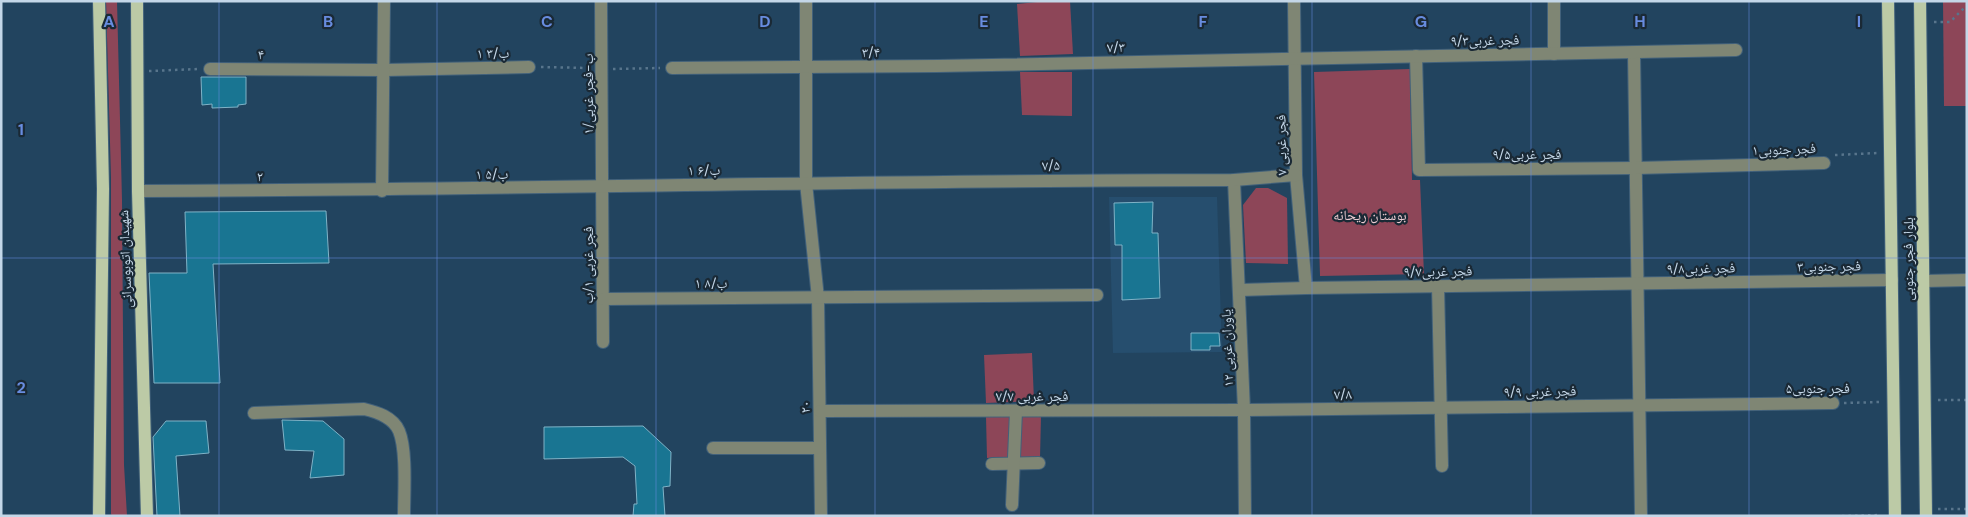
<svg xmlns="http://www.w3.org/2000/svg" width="1968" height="517" font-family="'DM Sans','Noto Naskh Arabic',sans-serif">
<rect width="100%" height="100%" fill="#22445f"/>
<path fill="#264e6e" d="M1109,197H1217L1222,352L1113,353Z"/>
<g fill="#8d4658">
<path d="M106,1H117L122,200L124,465L127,516H112L111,514V178Z"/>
<path d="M1047,1H1070L1073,54L1020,56L1017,4Z"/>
<path d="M1943,1H1967V106H1944Z"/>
<path d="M1410,69L1412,180H1420L1424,274L1320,276L1314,72Z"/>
<path d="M1020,72H1072V116L1022,115Z"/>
<path d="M1256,188H1268L1287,198L1288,264L1246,263L1243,205Z"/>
<path d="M1032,353L1034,401L986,403L984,355Z"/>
<path d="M1009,416V457L987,458L986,417Z"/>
<path d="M1020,416H1041L1040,458H1019Z"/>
</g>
<g fill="#197592" stroke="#80b3c7">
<path d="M201,77H246V104L238,105V107L212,108V104L202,105Z"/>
<path d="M1153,202L1152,233H1158L1160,298L1122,300V245H1115L1114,203Z"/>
<path d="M326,211L329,263L213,264L220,383H154L149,273H187L185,212Z"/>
<path d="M1191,333H1219L1220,346H1210V350H1191Z"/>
<path d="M282,420L323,421L344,439V475L310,478L314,451L285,450Z"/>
<path d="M166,421H206L209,453L176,456L180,516H157L153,437Z"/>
<path d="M643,426L671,452L670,486L663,487L665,516H633L634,504H637L635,466L623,457L544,459V427Z"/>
</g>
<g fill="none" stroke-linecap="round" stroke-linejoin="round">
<g stroke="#42617a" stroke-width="14">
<g id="minor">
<path d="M601,1L603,342"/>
<path d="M806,1V183L818,298L821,516"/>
<path d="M1294,1L1296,175L1306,288"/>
<path d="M1554,1V54"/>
<path d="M1634,53L1641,516"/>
<path d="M1416,56L1419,170L1636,168L1824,163"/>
<path d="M672,68L937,66L1736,50"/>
<path d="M210,69L384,70L529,67"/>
<path d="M1234,180L1244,410L1245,516"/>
<path d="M138,191C504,190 869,180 1234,180L1296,175"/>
<path d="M382,191L384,1"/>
<path d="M1924,281L1967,280"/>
<path d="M1438,286L1442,466"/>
<path d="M1240,290L1306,288L1892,280"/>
<path d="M603,299L1097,295"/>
<path d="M820,411L1244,410L1833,403"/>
<path d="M254,413L364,409C377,412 393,417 399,431C407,450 404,493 404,516"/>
<path d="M713,448H820"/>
<path d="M992,464L1039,463"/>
<path d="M1012,505L1016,411"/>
</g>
</g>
<g stroke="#42617a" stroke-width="14">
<g id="major">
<path d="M99,1L103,189L99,516"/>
<path d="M137,1L138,191L147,516"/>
<path d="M1888,1L1895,516"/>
<path d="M1920,1L1926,516"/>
</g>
</g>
<g stroke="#58758c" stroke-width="2.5" stroke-dasharray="2.5 4" stroke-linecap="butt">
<path d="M1934,22H1950L1967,5"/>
<path d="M541,67L588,68"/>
<path d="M613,69L660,68"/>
<path d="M149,71L199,69"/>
<path d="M1835,155L1877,153"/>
<path d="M1938,400H1967"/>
<path d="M1844,403L1881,402"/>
<path d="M1938,509H1967"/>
<path d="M1842,516L1881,515"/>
</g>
<use href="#minor" stroke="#7f8674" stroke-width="12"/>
<use href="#major" stroke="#bccaa6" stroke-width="12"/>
</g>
<path fill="none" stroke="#688cdf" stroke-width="1" stroke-opacity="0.55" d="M219,1V516M437,1V516M656,1V516M875,1V516M1093,1V516M1312,1V516M1531,1V516M1749,1V516M1,258H1967"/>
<g text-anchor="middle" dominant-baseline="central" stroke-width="4.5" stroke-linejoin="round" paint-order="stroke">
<g font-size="14" fill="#c4d7e8" stroke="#1a2935">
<text transform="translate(1485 40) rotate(-1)">فجر غربی۹/۳</text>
<text transform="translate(1116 47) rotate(-1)">۷/۳</text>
<text transform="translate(871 52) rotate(-1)">۳/۴</text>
<text transform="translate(493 53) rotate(-1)">۱ ب/۳</text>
<text x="261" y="54">۴</text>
<text transform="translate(588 94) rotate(-90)">۱/ب-فجر غربی</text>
<text transform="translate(1281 145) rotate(-91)">۷ فجر غربی</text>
<text transform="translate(1784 149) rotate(-2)">فجر جنوبی۱</text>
<text x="1527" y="154">فجر غربی۹/۵</text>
<text transform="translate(1051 165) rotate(-1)">۷/۵</text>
<text transform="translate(704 170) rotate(-1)">۱ ب/۶</text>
<text transform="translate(492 174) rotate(-1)">۱ ب/۵</text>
<text x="260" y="176">۲</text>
<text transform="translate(125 259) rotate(-92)">شهیدان اتوبوسرانی</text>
<text transform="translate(1908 259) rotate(-90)">بلوار فجر جنوبی</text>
<text transform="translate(588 265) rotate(-90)">فجر غربی ۱/ب</text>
<text transform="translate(1829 266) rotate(-1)">فجر جنوبی۳</text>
<text transform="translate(1701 268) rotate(-1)">فجر غربی۹/۸</text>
<text transform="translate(1438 271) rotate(-1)">فجر غربی۹/۷</text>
<text x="711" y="283">۱ ب/۸</text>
<text transform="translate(1227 348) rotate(-92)">۱۲ یاوران غربی</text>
<text x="1818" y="388">فجر جنوبی۵</text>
<text transform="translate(1540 391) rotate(-1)">۹/۹ فجر غربی</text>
<text transform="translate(1343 394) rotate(-1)">۷/۸</text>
<text x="1032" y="396">۷/۷ فجر غربی</text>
<text transform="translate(805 407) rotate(-91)">۲۰</text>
</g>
<g font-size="14" fill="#ecccd2" stroke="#1a2935">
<text x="1370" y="215">بوستان ریحانه</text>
</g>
</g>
<g font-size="16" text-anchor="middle" font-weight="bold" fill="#688cdf" stroke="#1a2935" stroke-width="4.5" stroke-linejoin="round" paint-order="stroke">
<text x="109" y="27">A</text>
<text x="328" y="27">B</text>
<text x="547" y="27">C</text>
<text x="765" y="27">D</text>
<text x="984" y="27">E</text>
<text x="1203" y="27">F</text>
<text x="1421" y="27">G</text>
<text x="1640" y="27">H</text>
<text x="1859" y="27">I</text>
<text x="21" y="135">1</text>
<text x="21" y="393">2</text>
</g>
<rect width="1968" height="517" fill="none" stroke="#c4d7e8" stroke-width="5"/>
</svg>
